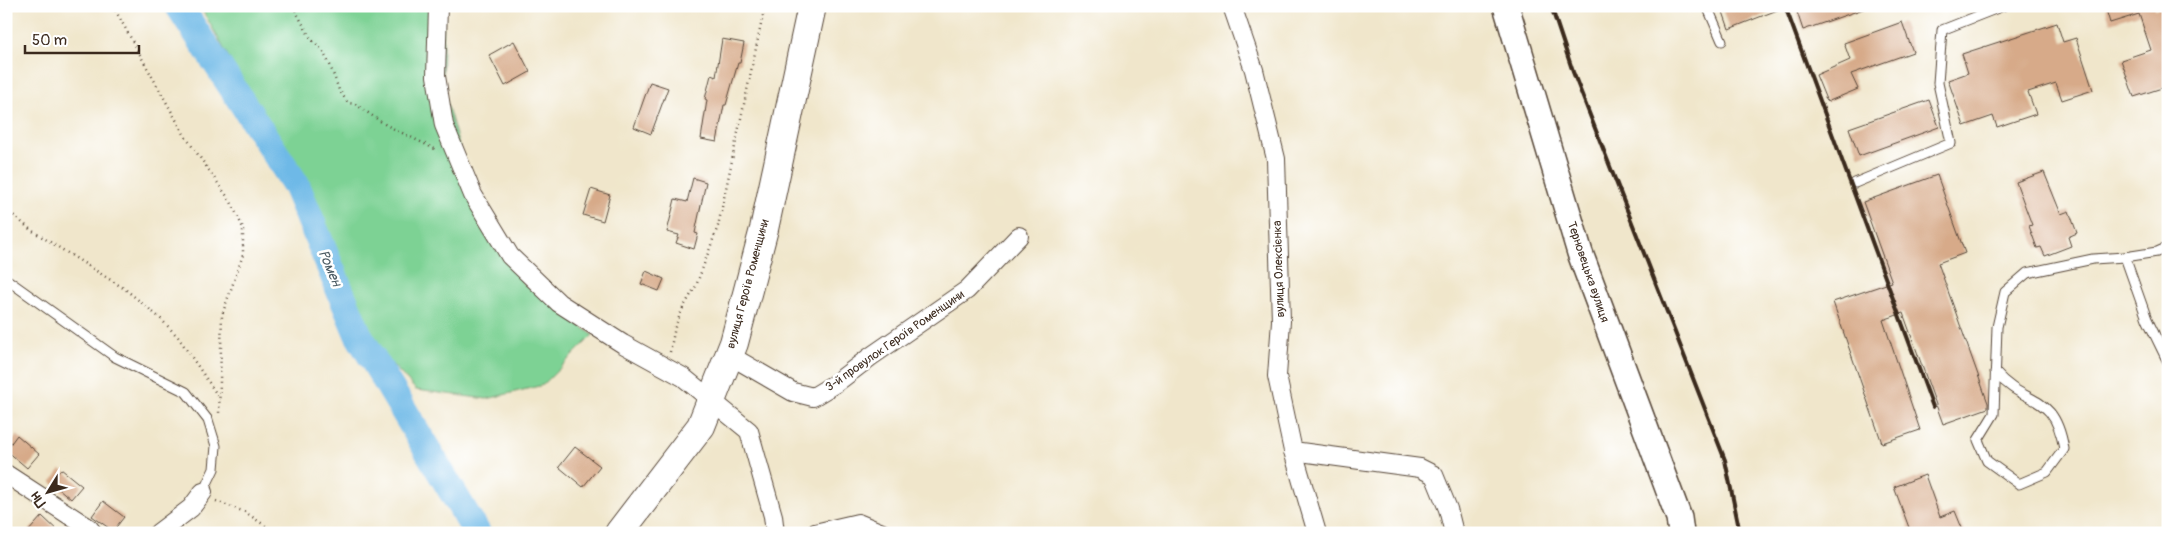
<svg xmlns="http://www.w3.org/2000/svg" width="2174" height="539" font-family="Pangolin,sans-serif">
<rect width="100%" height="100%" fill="#fff"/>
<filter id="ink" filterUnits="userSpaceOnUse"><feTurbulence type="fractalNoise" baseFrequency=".02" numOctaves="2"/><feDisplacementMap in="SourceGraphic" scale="10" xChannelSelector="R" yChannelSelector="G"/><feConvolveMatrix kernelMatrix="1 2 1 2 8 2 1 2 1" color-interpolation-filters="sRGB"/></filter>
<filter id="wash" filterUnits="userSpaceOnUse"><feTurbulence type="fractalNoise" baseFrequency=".0096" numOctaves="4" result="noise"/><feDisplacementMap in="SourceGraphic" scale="20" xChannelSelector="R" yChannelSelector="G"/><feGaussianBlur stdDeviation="1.12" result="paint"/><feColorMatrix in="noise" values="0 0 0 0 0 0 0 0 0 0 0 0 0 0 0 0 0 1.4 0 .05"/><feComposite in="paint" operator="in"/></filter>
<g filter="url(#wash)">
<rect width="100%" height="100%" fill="#f0e6cb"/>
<path fill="#7dd294" stroke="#5c7e59" d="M200,6H444L442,86L480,220L524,284L593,335L543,385L487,399L416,390L364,334L334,251L308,188L261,115Z"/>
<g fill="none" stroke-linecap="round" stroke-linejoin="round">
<path stroke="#6eb9e7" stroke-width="28" d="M179,6L296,185L358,334L477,533"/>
</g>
<g id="blocks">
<g fill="#d7aa89">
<path d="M1721,6H1784L1785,7L1729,29Z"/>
<path d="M1795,6H1866V8L1803,30Z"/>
<path d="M2105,6H2155V9L2164,6L2168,18V86L2134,97L2121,60L2151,50L2139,14L2110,23Z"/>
<path d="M1902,22L1913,52L1851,74L1858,89L1827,102L1816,75L1850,60L1844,43Z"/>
<path d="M2057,23L2063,42L2076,38L2093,90L2062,100L2056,83L2028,92L2036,114L1997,127L1993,116L1964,126L1948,80L1968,73L1962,54Z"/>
<path d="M722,39L744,43L740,63H738L726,105H724L717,142L701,139L707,100L705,99L711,75L716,77Z"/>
<path d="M514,41L530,72L505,86L489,55Z"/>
<path d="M650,82L668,88L651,134L634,127Z"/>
<path d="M1929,100L1939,127L1859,156L1849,128Z"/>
<path d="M2044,172L2061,214L2069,211L2077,233L2068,237L2071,246L2045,256L2041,247L2037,248L2029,226L2032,225L2016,182Z"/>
<path d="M1937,175L1965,253L1938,263L1988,403V408L1943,424L1903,313L1883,320L1920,430L1882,443L1833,302L1892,282L1863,202Z"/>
<path d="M693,178L706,182L695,233L698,234L694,249L676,243L679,235L667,232L675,199L687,202Z"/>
<path d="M591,189L610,195L603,221L583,215Z"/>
<path d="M646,271L664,279L659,291L641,284Z"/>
<path d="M17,435L39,454L27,468L6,450Z"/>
<path d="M575,447L600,466L583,487L559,467Z"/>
<path d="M61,469L82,486L71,499L51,482Z"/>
<path d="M1925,475L1940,517L1955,511L1964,533H1911L1894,487Z"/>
<path d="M103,501L124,517L113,531L92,516Z"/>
<path d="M42,516L60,533H27Z"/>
</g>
</g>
</g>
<g filter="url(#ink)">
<use href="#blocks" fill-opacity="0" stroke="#564638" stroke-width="1"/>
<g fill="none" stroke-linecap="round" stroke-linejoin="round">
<g stroke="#564638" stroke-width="11">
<g id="service">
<path d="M1707,6L1722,41"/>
<path d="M1855,183L1951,143L1938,83L1942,30L2003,6"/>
<path d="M2168,247L2157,252L2125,257L2147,319L2168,362"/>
<path d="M6,279L115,357L186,392L208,420L216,446L214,469L203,492"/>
<path d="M1995,372C2026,408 2054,390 2064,449L2047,472L2019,484L1987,461L1978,440L1994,414L1997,327L2005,292L2027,273L2093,259L2125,257"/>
</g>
</g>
<g stroke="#564638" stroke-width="20">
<g id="minor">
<path d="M438,6L436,76L444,125L473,195L510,256L559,303L623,344L683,377L749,431L773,516L775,533"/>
<path d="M1232,6L1254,70L1276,159L1281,321L1277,376L1293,451L1317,533"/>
<path d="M729,355L793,392L813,397L836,383L870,357L967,290L1019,236"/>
<path d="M1293,451L1420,468L1434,475L1448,509L1454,533"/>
<path d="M6,474L89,528L93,533"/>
<path d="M158,533L191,508L203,492"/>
<path d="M815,533L858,523L882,533"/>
</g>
</g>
<g stroke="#564638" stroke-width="28">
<path id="secondary" d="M1506,6L1580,253L1679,518L1681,533"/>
</g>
<g stroke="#564638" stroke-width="30">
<path id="primary" d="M619,533L701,426L734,343L764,229L812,6"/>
</g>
<g stroke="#564638" stroke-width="2.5" stroke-dasharray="1 4" stroke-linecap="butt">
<path d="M113,6L185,136L231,202L243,228V255L222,315L219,414"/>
<path d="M293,6L311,39L322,50L330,65L339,90L348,103L355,104L386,125L437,150"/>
<path d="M6,209L31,230L125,289L160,318L178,337L220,399"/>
<path d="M670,352L675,327L683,308L696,286L718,226L765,6"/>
<path d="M216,501L245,512L276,533"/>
</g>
<use href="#service" stroke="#fff" stroke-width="9"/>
<use href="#minor" stroke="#fff" stroke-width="18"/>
<use href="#secondary" stroke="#fff" stroke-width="25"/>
<use href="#primary" stroke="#fff" stroke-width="28"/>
<g stroke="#3b2a1e" stroke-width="4">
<path d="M1551,6L1573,72L1725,460L1740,533"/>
<path d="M1785,6L1933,407"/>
</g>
</g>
</g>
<g text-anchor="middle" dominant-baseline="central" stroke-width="5" stroke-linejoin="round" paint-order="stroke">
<g font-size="12" fill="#3b2a1e" stroke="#fff">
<text transform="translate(1279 269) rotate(-92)">вулиця Олексієнка</text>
<text transform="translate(1588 272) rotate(71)">Терновецька вулиця</text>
<text transform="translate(748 284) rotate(-75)">вулиця Героїв Роменщини</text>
<text transform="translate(895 341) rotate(-35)">3-й провулок Героїв Роменщини</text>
</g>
<g font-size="14" font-style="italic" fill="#4d5c64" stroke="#fff">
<text transform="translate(330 268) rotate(67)">Ромен</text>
</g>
</g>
<rect width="2174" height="539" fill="none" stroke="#fff" stroke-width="25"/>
<g transform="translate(48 492) rotate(233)" stroke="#ffffff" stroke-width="4" paint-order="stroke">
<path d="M0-4L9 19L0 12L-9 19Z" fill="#3b2a1e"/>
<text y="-8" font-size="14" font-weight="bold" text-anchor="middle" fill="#3b2a1e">Пн</text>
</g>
<path d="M25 45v8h114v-8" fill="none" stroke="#3b2a1e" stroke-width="2.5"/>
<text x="32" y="45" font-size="15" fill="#3b2a1e" stroke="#ffffff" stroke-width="4" paint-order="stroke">50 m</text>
</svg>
